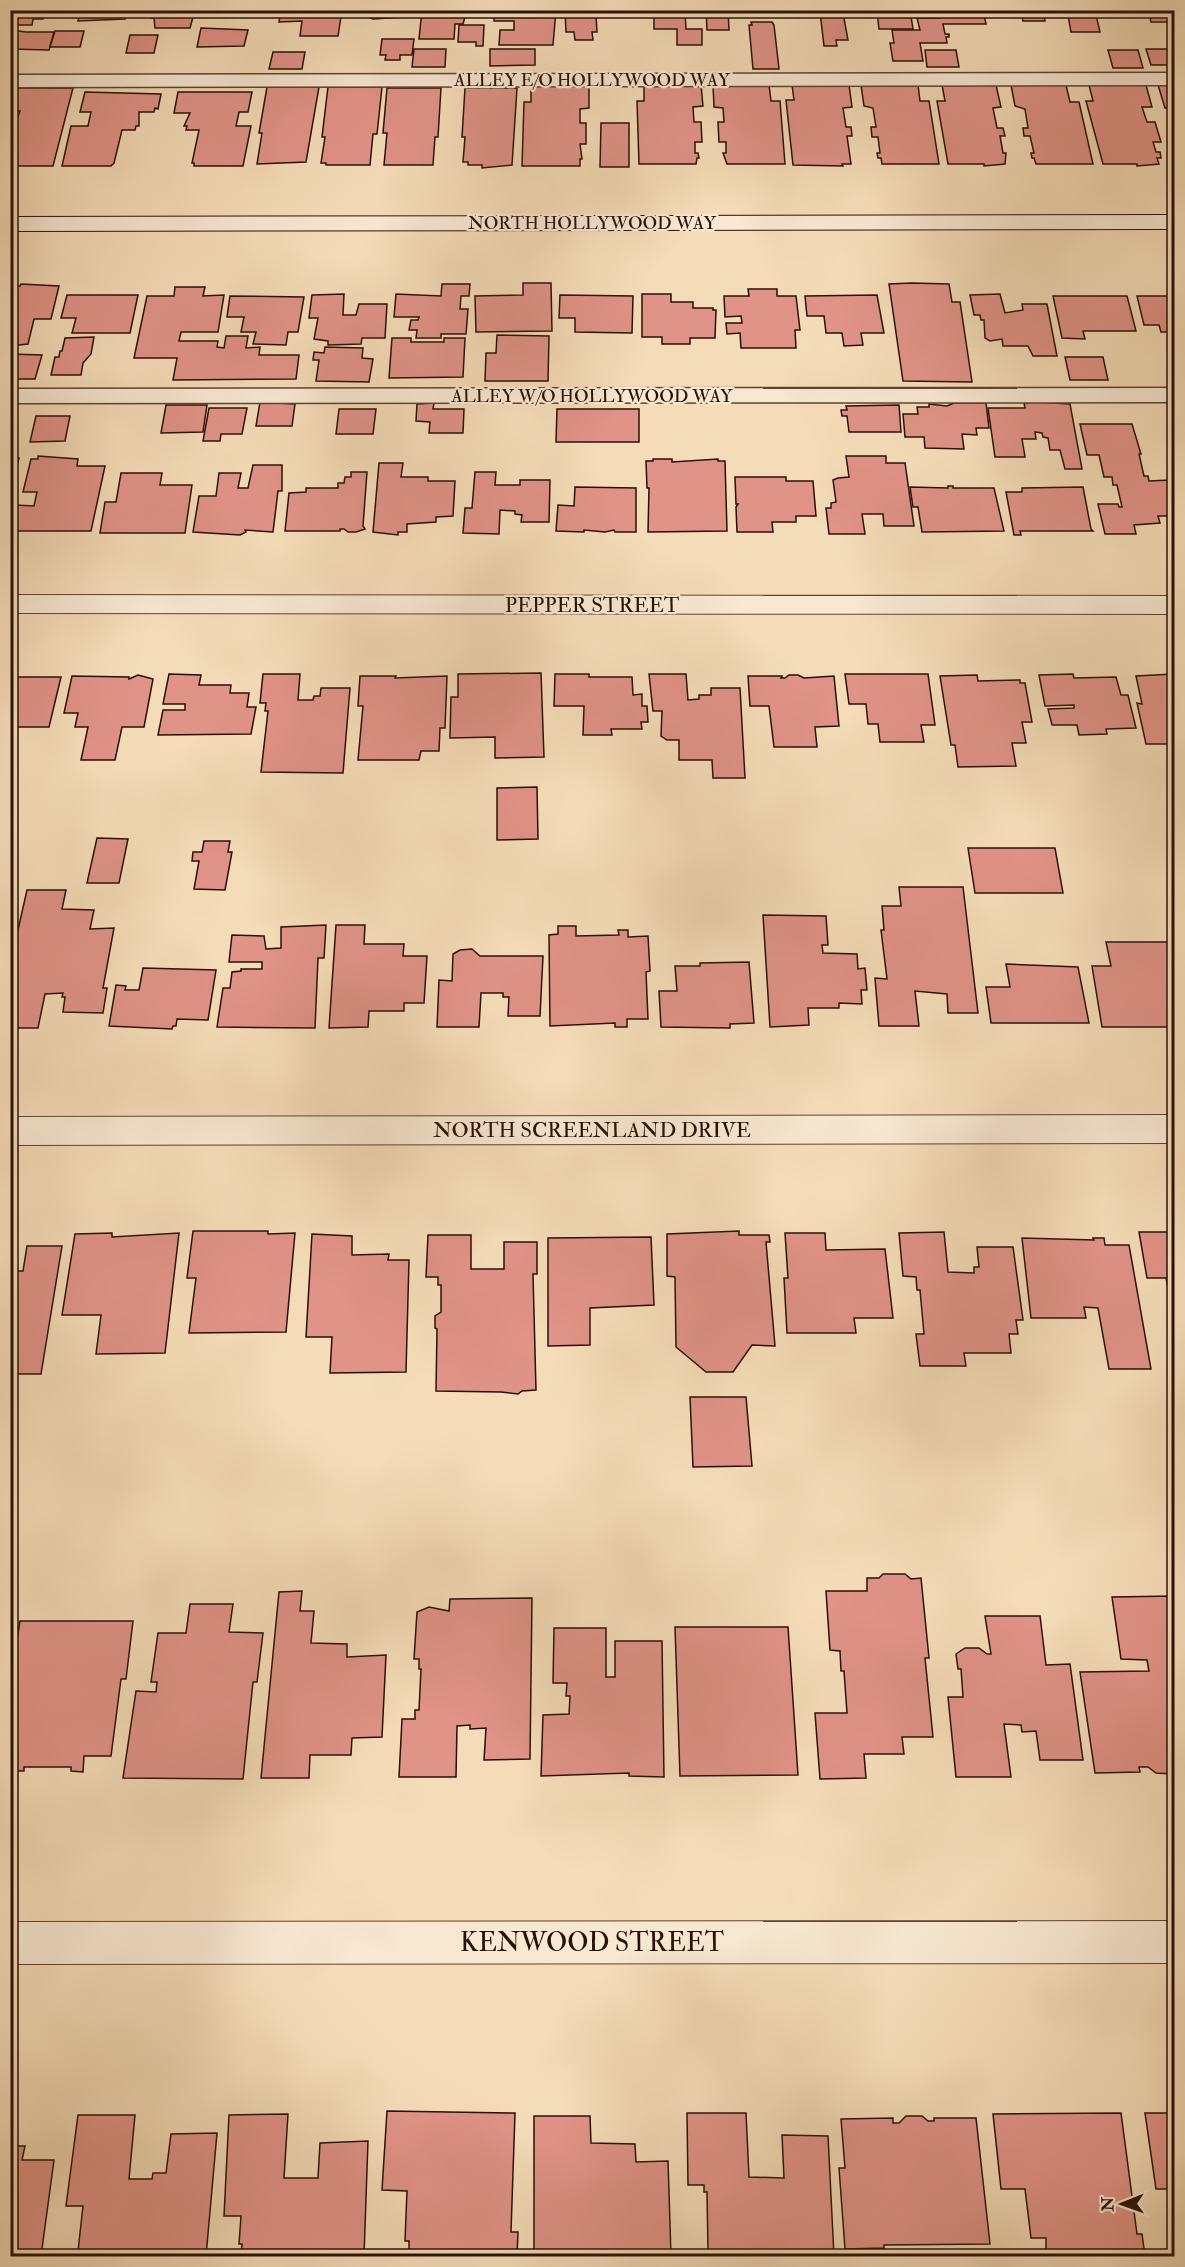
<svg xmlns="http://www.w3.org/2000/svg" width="1185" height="2267" font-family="'IM FELL Double Pica',serif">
<rect width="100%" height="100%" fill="#f5dcb8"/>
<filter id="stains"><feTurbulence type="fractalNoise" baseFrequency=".00333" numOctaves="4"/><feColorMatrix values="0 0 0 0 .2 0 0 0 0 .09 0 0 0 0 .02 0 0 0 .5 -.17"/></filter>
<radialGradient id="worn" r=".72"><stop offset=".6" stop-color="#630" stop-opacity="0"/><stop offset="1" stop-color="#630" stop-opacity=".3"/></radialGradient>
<g fill="#e09387" stroke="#281103" stroke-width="1.5">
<path d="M10,10H48L43,19H33L32,25H10Z"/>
<path d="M73,10H127L125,19L78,21L79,17H71Z"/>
<path d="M153,10H195L190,28H155L154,18H151Z"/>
<path d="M214,10H272V13L226,14L213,13Z"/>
<path d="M281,10H342L338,36H300L302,21L279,22Z"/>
<path d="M350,10H405L404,17L373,19L360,14H350Z"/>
<path d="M422,10H467L463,24H455L454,39H419Z"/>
<path d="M495,10H556L553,45H499L500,30H514V21H494Z"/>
<path d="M565,10H623V11L605,12V15H596L597,32H592L593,40H575L574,32H566Z"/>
<path d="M635,10H691L685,11L686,29H702V45H677V29H654V17L635,16Z"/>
<path d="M706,10L728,11L729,30H707Z"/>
<path d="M850,10H910L913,29H879L877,12L851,14Z"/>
<path d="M938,10H983L986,24H943L945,34H949V37H946L947,43H920L923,61H893L890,43H894L892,30H920L917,18H940Z"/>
<path d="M992,10H1043L1045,21H1023L1022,16L993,15Z"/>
<path d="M1067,10H1124V12H1107L1108,15H1096L1100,32H1071Z"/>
<path d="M1148,10H1174V22H1151Z"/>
<path d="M820,12L843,13L848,40H836L837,46H824Z"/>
<path d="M751,22H772L774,25L779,69H753L749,25H752Z"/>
<path d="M459,25H484L483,46H476V42H458Z"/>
<path d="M201,28L248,30L244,46L197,47Z"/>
<path d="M12,30L26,32H54L49,50L10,49Z"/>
<path d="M55,31H84L80,47H50Z"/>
<path d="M130,35H158L154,53H126Z"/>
<path d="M382,39H414L412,55H400V60H385L386,55H380Z"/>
<path d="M414,49H446L445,67H412Z"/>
<path d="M490,49H535V65L490,66Z"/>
<path d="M1146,49H1174V65H1151Z"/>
<path d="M925,50H956L959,67H927Z"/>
<path d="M1108,50H1138L1143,68H1113Z"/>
<path d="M273,52H305L302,69H269Z"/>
<path d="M644,85H701L703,106L693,107L694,122H701L702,142H695V153H698L699,158H697L696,164H639L637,101H644Z"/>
<path d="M713,85H769L771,101H780L785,164H727L723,153H726V142H719L718,122H724L723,108L714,107Z"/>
<path d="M792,85H849L852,107L843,108L846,127H851L852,136H847L851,164H842L843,166L793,165L786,100H794Z"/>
<path d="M861,85H918L920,101H929L939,164H882L881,158H878L877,153H880L878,137H872L871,127H876L873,108L864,106Z"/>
<path d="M942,85H996L1001,107L993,108L997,128H1003L1005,136H1000L1003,153H1006L1005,164L984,166V164H948L937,101H945Z"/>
<path d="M1011,85H1066L1070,102H1079L1093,164H1036L1034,158H1032L1031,153H1034L1030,136H1024L1023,128H1028L1025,109L1015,106Z"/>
<path d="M1089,85H1146L1152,107H1142L1147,122H1155L1161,142H1153L1156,152H1160L1161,158H1157L1159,164L1137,166V164H1103L1086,101H1093Z"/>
<path d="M1158,85H1174V112L1173,108H1165Z"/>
<path d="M531,86H589V108L580,109V123H586V144H580L582,159H580V166H522L524,102H531Z"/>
<path d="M267,87H319L306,162L257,164L262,133H259Z"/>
<path d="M328,87H382L377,134H373L370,165H326V163H321L325,137H322Z"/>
<path d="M10,88H73L53,166H10V140L20,111H10Z"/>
<path d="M387,88H441L438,137H435L433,165H384L387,133H383Z"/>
<path d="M465,88H517L512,165L482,168V165H468V162H463L465,137H462Z"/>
<path d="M85,92L161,94L158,109L155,108L154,112H139V126H136L135,130H122L114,163L111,166H62L71,126H88L91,112H80Z"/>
<path d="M178,92H252L248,112H239L236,126H251L243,166H194V163H192L199,130H186L187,126H184L190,113H174Z"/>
<path d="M601,123H629V167H600Z"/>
<path d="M523,283H551L552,331L476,332L475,296L523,295Z"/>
<path d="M912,283L949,284L952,302H960L972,382L903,381L889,284Z"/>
<path d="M21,284L59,286L51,319H34L28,344L10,346V286H20Z"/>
<path d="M442,284H470L469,296H461L460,309H468L466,334H441V338H416L417,330H409L411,320H418L419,317H394L396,294L441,296Z"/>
<path d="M175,287H205L203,296L224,295L218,332H181L179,341H218L217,347L224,348L226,336H248L246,348L260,347L259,355H299L296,379L173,380L177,358H134L147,296H174Z"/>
<path d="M748,289H777V296H796L800,330H795L796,348H741L740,333L727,334L726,323H742L741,316L725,317L724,296H749Z"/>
<path d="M344,294L343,315H356L359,304H387L385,338H362L361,344L328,345V341L314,339L318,318H309L312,295Z"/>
<path d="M642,294H671V302H693V308H713V310H716L715,338H690V344H662V337H642Z"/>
<path d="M1000,294L1005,313L1023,310L1022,304H1047L1057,356H1033L1028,346H1003L1002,339L990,341L985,338L984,320H981L980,315H974L970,295Z"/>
<path d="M67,295H138L130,333H72L76,318H61Z"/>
<path d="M560,295L633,296L632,333L575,332V318H559Z"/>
<path d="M877,295L884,333H861L863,345L844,346L842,333H826L824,316H807L805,296Z"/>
<path d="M230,296L304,297L298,332H288L286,345L253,344L256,332H241L244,317H227Z"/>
<path d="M1053,296H1127L1136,331H1083L1085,339L1062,338Z"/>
<path d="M1137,296H1174V341L1172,332H1161L1159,325H1144Z"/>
<path d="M497,335L549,336L548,381H485L486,353H496Z"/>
<path d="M94,337L91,354L83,363L81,375H51L55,357H59L60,351H62L65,338Z"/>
<path d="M392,338H411V342H444V338H465L463,377L389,378Z"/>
<path d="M325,347L363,348L362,358L373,359L369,382L316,381L319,360H313L314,352L324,353Z"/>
<path d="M10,354L42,355L35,379H10Z"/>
<path d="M1065,357H1103L1108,380H1070Z"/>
<path d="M260,402L295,404L292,426H256Z"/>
<path d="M1038,402L1070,404L1082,469H1065L1060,450H1050L1048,438L1043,437L1042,433L1035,432L1036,439H1022L1025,457H995L988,408H1025L1024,403Z"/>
<path d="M434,403L433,409H464L463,433H429L430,422L416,421L417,404Z"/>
<path d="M954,403H986L989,428H976L977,435L962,434L964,449L925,448L924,437H905L903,414H918L917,407H929V404L947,406Z"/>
<path d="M166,405H207L203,432L161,433Z"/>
<path d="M899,405L901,432H849L847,416H842L841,410H847L846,406Z"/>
<path d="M209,408H247L242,434H221L220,441H203Z"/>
<path d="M339,409H376L373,434H336Z"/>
<path d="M557,409H639V442H556Z"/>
<path d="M36,416H70L65,441L30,442Z"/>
<path d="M1080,424H1132L1141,454H1139L1144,476H1148L1149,481L1170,480L1174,493V516H1158L1160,523L1134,525L1136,534H1105L1098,504H1118L1119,507H1122L1117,485H1113L1112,477H1104L1099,455H1087Z"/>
<path d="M38,456L78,459L77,466H105L91,531H10L16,505L34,506L37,492H23L31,459H38Z"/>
<path d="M846,456H886V463H905L914,526H884L883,514H862L865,534H829L826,508H831V503L836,502L833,480L838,478L849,477Z"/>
<path d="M10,458H19L10,495Z"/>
<path d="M653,459H672V462L718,459V461H725L727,531L648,532L649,488H647L646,461H653Z"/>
<path d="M379,463H403L401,477H428V481H455L453,516L436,517V522L407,524V532H398V535L373,532Z"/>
<path d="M253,465H282V491H278L273,532L245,530L246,532L240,535L193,532L199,496H216L219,473H241L238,488H248Z"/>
<path d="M351,472H367L363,526L365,529L356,532H348L344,529H340V531H285L289,493L306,492V488H338V483H344L345,477H351Z"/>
<path d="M475,472H496L495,485H520V480H550L549,522H521L522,515L515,514V511L500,510L499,534L463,533L465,508H472Z"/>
<path d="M121,473H162L160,485H192L185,533H100L105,502H116Z"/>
<path d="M735,477H786V481H813L816,516H796V522H772L773,532H737L736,507L738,504H736Z"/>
<path d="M948,486H953V488H994L1004,531L922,532L918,507H913L910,487L948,488Z"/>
<path d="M575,487L636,488V532H615L614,530L605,532L584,530V532L556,531L558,505L574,506Z"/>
<path d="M1083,487L1091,529L1093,531H1020L1021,535H1014L1006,492H1022V488Z"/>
<path d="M541,673L544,757L495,758V737L450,738L451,697H458V674Z"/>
<path d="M169,674L201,675L199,685H231L230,693H249L247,707H256L251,734L158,735L163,710H185V704H163Z"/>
<path d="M263,674H300L298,700H313L314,696H320L321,688H350L343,773L261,772L268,711H265L266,703H260Z"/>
<path d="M555,674H589V677H632L633,695L642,694V706H647L648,722H641L642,729H611L612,735H583L584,706H554Z"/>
<path d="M649,674H686L688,700L699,699V695H711V688H740L745,778H713L712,760H679V740H667L661,736L662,711H653Z"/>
<path d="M845,674H928L935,725H921L924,742H880L878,724H868L866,704H849Z"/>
<path d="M1073,674L1074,678L1116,677L1121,695H1128L1136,728L1106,729L1107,734L1079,735L1077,725H1052L1048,709L1074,708V705L1045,706L1039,675Z"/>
<path d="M1174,674V744H1146L1137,703L1142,704L1136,676Z"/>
<path d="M138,675L153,679L144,727H122L115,760H81L88,727H75L78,713H64L72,676L129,677V679Z"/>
<path d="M789,675H798L804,678L834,676L839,726L815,727L817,747H774L769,706H750L748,676H782L781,678H785Z"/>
<path d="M977,675L978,681L1020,680V683H1025L1032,722H1022L1026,743H1012L1016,766L958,767L955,745H951L940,676Z"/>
<path d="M360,676H396L395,678L447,676L445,728H440L439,751H421L419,760H358L363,706H358Z"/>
<path d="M10,677H61L49,727H10Z"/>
<path d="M537,787L538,839L497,840V788Z"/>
<path d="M97,838L128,839L119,883H87Z"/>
<path d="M204,841H230L228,852H232L225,890L194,889L199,861H192L193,852H202Z"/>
<path d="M968,848H1055L1063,893H975Z"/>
<path d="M899,887H963L978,1013H948L947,994L915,991L919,1026H879L875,978L887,979L881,930H884L882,906H901Z"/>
<path d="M27,890H66L62,909L94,910L90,929L114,928L103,988H107L103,1013L63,1012L65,997H62L63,993L45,994L38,1028H10V965Z"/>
<path d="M763,915L826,916L828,945H822L823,953L857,954L858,969L865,968L867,990H861L862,1004L839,1003V1008H808L809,1025L770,1027Z"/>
<path d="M326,925L324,958H318L315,1028L217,1027L223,988H230L232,972L241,971V969H262V962H229L232,935L264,936L266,949L281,948V927Z"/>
<path d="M336,925H365L364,944H404L403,956H427L424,1003H404V1011H369L368,1027L329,1028Z"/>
<path d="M558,926H576V936L619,935L618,930H628V937L648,936L650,971L646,972L648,1019H627V1027H615V1023L550,1026L549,935L558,934Z"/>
<path d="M1106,942H1174V1027H1102L1092,966H1111Z"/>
<path d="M472,949L480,956H543L540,1016H508L509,997H503V993H481L479,1027H437L439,980L452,981L453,954L460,950Z"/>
<path d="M749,962L754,1023L730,1024V1028L661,1027L659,991H677L675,966H700V963Z"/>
<path d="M1006,964L1078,967L1089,1023H991L986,987H1010Z"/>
<path d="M143,968L216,970L208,1020L177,1019L176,1026H173L172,1029L109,1026L116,985L126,986L125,990H139Z"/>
<path d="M193,1231H268V1234L295,1233L286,1332L189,1333L196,1278H187Z"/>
<path d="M739,1231V1235H769L770,1242H766L775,1346L752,1345L733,1372H706L676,1347L675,1277L667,1276V1234Z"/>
<path d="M944,1232L948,1272L974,1273V1267H979L977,1247H1013L1023,1320H1016L1018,1334H1009L1011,1353H964L966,1366H920L916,1334H924L920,1290H917L916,1277L903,1276L899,1233Z"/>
<path d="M1139,1232H1174V1308H1172L1166,1278H1147Z"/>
<path d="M112,1233V1237L179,1233L165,1353L96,1354L101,1315H62L75,1234Z"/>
<path d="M785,1233H825L826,1250L885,1249L893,1318H854L856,1333H787L784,1278H788Z"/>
<path d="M312,1234L352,1236V1255L389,1254L388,1260H409L406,1372L330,1373L332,1337H306Z"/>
<path d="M428,1235H471V1269H504V1242H537V1274H533L536,1390L522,1391L518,1394L501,1392L436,1391L437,1329L435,1328V1316L441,1312V1285H438V1277H426Z"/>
<path d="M651,1237L654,1305L590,1308V1345L548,1346V1238Z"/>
<path d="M1022,1238L1094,1240L1093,1238H1104L1105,1245H1129L1151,1369H1109L1098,1308L1084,1307L1086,1318H1031Z"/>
<path d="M27,1246H62L41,1374H10V1271H23Z"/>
<path d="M690,1397H746L752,1466L693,1467Z"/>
<path d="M883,1574H905L911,1579L921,1578L929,1658H925L933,1737H902L904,1754H864L866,1778L820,1779L815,1713H847L844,1671H841L840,1651L830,1650L826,1591H867V1578H879Z"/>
<path d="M302,1591L300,1611H314L311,1643L347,1644V1657L386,1655L382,1737L352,1738L351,1755H310L309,1778H261L279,1592Z"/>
<path d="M1174,1596V1769L1171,1774L1156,1773L1148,1767H1139L1140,1772L1095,1773L1080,1672L1149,1671L1147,1660L1121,1659L1112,1597Z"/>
<path d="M532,1598L530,1759L484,1760L486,1728L470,1729V1725L457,1726L456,1777H399L402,1719H415V1710H419L421,1669H419V1659H414L417,1612L429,1607L449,1611L450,1599Z"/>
<path d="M190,1604H233L229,1632L263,1633L257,1682H253L243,1779L123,1778L136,1691L156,1692L157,1682H151L158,1633H186Z"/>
<path d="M985,1616H1040L1046,1665L1070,1664L1083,1760H1040L1036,1731L1022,1732L1021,1725L1004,1724L1011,1777H956L948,1697H963L961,1669H958L956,1654L965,1648H979L987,1654H991Z"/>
<path d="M20,1621H133L126,1679H121L111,1756H84L83,1772L71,1771V1767H24V1771H10V1684Z"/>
<path d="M675,1627H788L798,1775L680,1776Z"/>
<path d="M554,1628H606V1677H615V1641H662L664,1777L629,1776V1773L541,1776L543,1715L569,1714L570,1696H566L567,1683H553Z"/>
<path d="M387,2111L515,2113L511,2232H518L517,2256H409V2241H405L407,2191L382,2190Z"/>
<path d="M687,2113H746L749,2177L784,2178L782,2135L828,2136L834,2256H706V2252L708,2251L707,2192H704V2185H688Z"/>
<path d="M1121,2113L1137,2234H1142L1145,2256H1053V2251H1046V2238H1031L1025,2189H1001L993,2114Z"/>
<path d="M1145,2113H1174V2189H1156Z"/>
<path d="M288,2114L284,2178H318L320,2143L368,2141L364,2256H241L242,2244H239L241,2216H224L229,2115Z"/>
<path d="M78,2115H135L129,2179H152L153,2173H166L171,2134L217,2133L206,2256H75L76,2251H78L83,2206H66Z"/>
<path d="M534,2116H590L591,2143L635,2144L636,2162L668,2161L671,2256H534Z"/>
<path d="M906,2116H922L928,2121H934V2118H976L990,2244L884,2245V2248L845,2249L839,2168H845L841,2119L893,2118V2123H899Z"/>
<path d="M10,2146H25L22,2160H54L41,2256H10Z"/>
</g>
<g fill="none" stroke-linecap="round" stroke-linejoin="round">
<g stroke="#5b4430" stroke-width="3">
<g id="lane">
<path d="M1174,73V85L10,87V75Z"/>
<path d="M1174,388V402L10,403V389Z"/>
</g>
</g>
<g stroke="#5b4430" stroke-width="2">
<g id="street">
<path d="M10,595L1174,596V614L10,613Z"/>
<path d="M1174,1115V1143L10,1145V1117Z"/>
<path d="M1174,1921V1963L10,1964V1922Z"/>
</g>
</g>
<g stroke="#281103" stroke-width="2">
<path id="secondary" d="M1174,215V229L10,231V217Z"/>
</g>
<use href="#lane" fill="#f8e8d1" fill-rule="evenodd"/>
<use href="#street" fill="#f8e8d1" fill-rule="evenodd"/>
<use href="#secondary" fill="#f8e8d1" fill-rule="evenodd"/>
</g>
<g text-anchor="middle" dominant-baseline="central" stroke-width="4.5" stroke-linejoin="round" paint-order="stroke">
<g font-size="18" fill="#281103" stroke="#f8e8d1">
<text x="592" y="80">ALLEY E/O HOLLYWOOD WAY</text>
<text x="592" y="223">NORTH HOLLYWOOD WAY</text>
<text x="592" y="396">ALLEY W/O HOLLYWOOD WAY</text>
</g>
<g font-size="21" fill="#281103" stroke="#f8e8d1">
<text x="592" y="605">PEPPER STREET</text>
<text x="592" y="1130">NORTH SCREENLAND DRIVE</text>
</g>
<g font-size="26" fill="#281103" stroke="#f8e8d1">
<text x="592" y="1943">KENWOOD STREET</text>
</g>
</g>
<rect width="1185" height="2267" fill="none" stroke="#f5dcb8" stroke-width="36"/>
<rect x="12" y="12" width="1161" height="2243" fill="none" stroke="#281103" stroke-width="3"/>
<rect x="18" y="18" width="1149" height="2231" fill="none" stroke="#281103" stroke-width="1.5"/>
<g transform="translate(1122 2204) rotate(269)" stroke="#f8e8d1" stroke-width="4.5" paint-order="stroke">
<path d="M0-4.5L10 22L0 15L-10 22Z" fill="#281103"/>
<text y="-9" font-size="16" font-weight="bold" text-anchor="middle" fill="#281103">N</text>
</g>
<rect width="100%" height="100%" filter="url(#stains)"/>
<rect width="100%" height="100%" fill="url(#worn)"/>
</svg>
